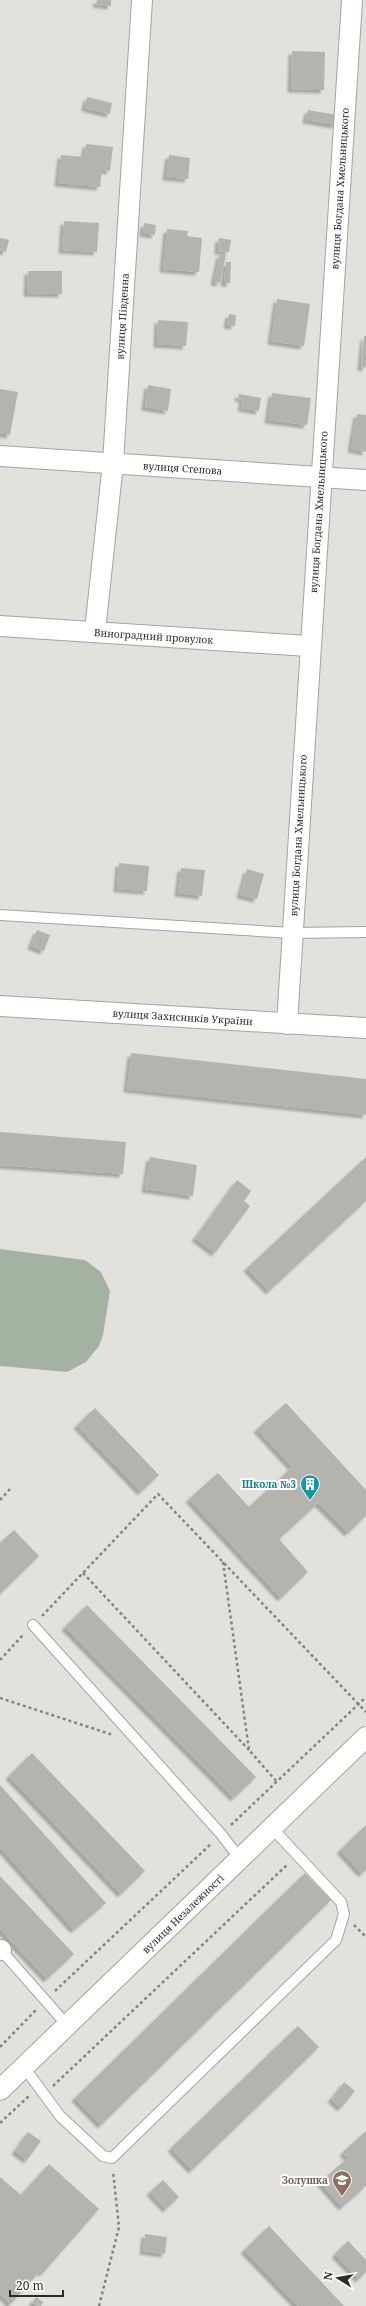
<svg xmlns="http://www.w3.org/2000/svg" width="366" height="2306" font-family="'Noto Serif',serif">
<defs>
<filter id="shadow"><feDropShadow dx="-3.5" dy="3.5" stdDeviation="1" flood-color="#0004"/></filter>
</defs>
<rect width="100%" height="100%" fill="#e3e1dc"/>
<path fill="#a4b3a1" d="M0,1249L85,1260L101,1272L110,1291L103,1335L99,1346L86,1362L67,1372L0,1366Z"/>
<g fill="#b5b3ae" filter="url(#shadow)">
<path d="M97,0H111V6L96,4Z"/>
<path d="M292,51L325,52L324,90L291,89Z"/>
<path d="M87,97L112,103L110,114L85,108Z"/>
<path d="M308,110L337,115L336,125L306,120Z"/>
<path d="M86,144L113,147L110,171L102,170L100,187L58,183L61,155L84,157Z"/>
<path d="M169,155L190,158L188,179L166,177Z"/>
<path d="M64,221L99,223L97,252L62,250Z"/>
<path d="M144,223L156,225L155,235L143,233Z"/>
<path d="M167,229L188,231L187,236L202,238L199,272L163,269Z"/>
<path d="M0,238L9,240L6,252L0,250Z"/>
<path d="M219,238L231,240L229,252L218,251Z"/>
<path d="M220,254L226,255L220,283L214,282Z"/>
<path d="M226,262H231L230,283H224Z"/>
<path d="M28,271H62V294L27,293Z"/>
<path d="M277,299L310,304L304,346L271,341Z"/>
<path d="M229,314L236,315L235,326L227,325Z"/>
<path d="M158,320L188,322L186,346L157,344Z"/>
<path d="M364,336H366V368L361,367Z"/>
<path d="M148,385L171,389L168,411L145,407Z"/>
<path d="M0,389L18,392L10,435L0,433Z"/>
<path d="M272,393L311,398L307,425L268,420Z"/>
<path d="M239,394L261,398L259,411L241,408L243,399L238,398Z"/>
<path d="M357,414L366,415V452L351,449Z"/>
<path d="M119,863L149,866L147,891L117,889Z"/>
<path d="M181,868L205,870L202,896L178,893Z"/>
<path d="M247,869L264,874L257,899L240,895Z"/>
<path d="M37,930L50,935L44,951L31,946Z"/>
<path d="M131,1053L366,1079V1115L127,1089Z"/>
<path d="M0,1132L126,1142L123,1174L0,1165Z"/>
<path d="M150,1157L197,1165L193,1196L145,1189Z"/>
<path d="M366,1157V1201L269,1291L247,1268Z"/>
<path d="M237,1180L251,1191L244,1201L250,1206L215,1253L195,1238Z"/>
<path d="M286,1403L366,1490V1516L348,1533L318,1503L279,1539L308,1572L281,1598L189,1499L218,1473L249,1507L292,1467L257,1429Z"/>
<path d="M95,1408L159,1475L141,1492L77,1425Z"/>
<path d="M14,1530L39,1556L0,1594V1543Z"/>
<path d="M87,1605L256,1777L234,1798L65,1627Z"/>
<path d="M32,1753L145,1871L121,1894L9,1776Z"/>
<path d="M0,1785L106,1903L74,1930L0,1847Z"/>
<path d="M366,1825V1870L362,1874L340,1850Z"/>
<path d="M305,1873L331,1900L101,2125L75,2098Z"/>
<path d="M0,1876L74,1954L47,1979L0,1929Z"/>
<path d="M298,2026L319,2047L192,2170L171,2148Z"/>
<path d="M344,2082L355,2091L341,2108L331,2099Z"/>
<path d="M366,2131V2186L342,2207L320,2182L348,2158L343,2152Z"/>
<path d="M28,2132L41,2141L27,2160L15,2151Z"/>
<path d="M49,2164L99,2209L43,2273L40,2271L11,2304L0,2294V2177L21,2195Z"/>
<path d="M163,2180L179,2197L166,2209L150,2192Z"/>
<path d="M269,2226L344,2306H298L244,2250Z"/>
<path d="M145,2234L167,2237L165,2254L143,2251Z"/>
<path d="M348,2241L366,2260V2272L359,2279L335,2254Z"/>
<path d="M36,2297L43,2302L41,2306L32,2303Z"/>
</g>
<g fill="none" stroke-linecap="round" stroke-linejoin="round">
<g stroke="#a6a39f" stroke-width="12">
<g id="service">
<path d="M0,915L292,933L366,932"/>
<path d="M33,1625L221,1834L240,1859"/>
<path d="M0,1949L67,2025"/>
<path d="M24,2067L60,2116L103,2156L112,2158L336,1940L344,1914L341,1902L272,1828"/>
</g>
</g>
<g stroke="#a6a39f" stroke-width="22">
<g id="minor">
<path id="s1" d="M0,456L366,480"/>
<path id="s2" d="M0,626L308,646"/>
<path id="s3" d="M95,631L113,463L142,0"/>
<path id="s4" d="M0,1006L366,1028"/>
<path id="s5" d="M287,1024C306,682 330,341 352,0"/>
<path d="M0,1950H1"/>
<path id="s6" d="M0,2090L366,1737"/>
</g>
</g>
<g stroke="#848380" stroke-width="2.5" stroke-dasharray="3 3" stroke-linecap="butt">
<path d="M0,1500L10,1489"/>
<path d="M223,1562L249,1750L277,1782"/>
<path d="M83,1573L249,1750"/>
<path d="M42,1616L158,1494L366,1712"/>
<path d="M0,1660L23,1635"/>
<path d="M0,1698L113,1735"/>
<path d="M231,1825L366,1697"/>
<path d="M354,1925L366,1937"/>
<path d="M55,1991L212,1843"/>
<path d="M0,2047L36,2010"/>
<path d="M53,2086L288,1864"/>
<path d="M0,2123L29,2096"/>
<path d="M99,2306L119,2227L113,2171"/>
</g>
<use href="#service" stroke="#fff" stroke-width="10"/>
<use href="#minor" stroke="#fff" stroke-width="20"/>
</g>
<defs>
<g id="building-pin" transform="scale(1)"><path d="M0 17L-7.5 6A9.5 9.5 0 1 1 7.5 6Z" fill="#0f9aa8" stroke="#fff"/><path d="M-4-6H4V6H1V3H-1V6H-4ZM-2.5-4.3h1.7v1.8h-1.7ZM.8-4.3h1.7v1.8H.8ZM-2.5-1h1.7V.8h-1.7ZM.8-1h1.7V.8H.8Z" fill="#fff"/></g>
<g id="school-pin" transform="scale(1)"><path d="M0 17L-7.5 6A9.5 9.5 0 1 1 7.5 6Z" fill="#8d6e63" stroke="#fff"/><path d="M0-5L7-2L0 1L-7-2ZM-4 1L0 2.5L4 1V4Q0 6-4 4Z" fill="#fff"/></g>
</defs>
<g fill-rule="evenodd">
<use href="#building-pin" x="310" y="1484"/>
<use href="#school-pin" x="342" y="2180"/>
</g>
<g text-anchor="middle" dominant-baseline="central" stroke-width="4" stroke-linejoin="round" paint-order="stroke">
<g font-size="10" fill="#2c2b2a" stroke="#fff">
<text stroke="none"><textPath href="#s5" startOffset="837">вулиця Богдана Хмельницького</textPath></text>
<text stroke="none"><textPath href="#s3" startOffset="316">вулиця Південна</textPath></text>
<text stroke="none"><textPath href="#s1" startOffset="183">вулиця Степова</textPath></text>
<text stroke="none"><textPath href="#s5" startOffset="513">вулиця Богдана Хмельницького</textPath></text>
<text stroke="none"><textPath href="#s2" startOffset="154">Виноградний провулок</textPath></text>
<text stroke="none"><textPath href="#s5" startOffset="189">вулиця Богдана Хмельницького</textPath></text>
<text stroke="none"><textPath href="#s4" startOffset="183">вулиця Захисників України</textPath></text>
<text stroke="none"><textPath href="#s6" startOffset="254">вулиця Незалежності</textPath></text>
</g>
<g font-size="10" font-weight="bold" fill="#0d838f" stroke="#fff" text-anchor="end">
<text x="296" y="1484">Школа №3</text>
</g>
<g font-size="10" font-weight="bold" fill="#785e54" stroke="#fff" text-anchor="end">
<text x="328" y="2180">Золушка</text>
</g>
</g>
<g transform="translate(338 2278) rotate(281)" stroke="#ffffff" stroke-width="3" paint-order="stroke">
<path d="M0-3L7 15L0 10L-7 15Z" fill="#2c2b2a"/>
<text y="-6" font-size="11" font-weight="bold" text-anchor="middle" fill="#2c2b2a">N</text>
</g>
<path d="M10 2290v6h53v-6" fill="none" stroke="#2c2b2a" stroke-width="2"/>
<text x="16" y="2290" font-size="12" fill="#2c2b2a" stroke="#ffffff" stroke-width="3" paint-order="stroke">20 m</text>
</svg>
